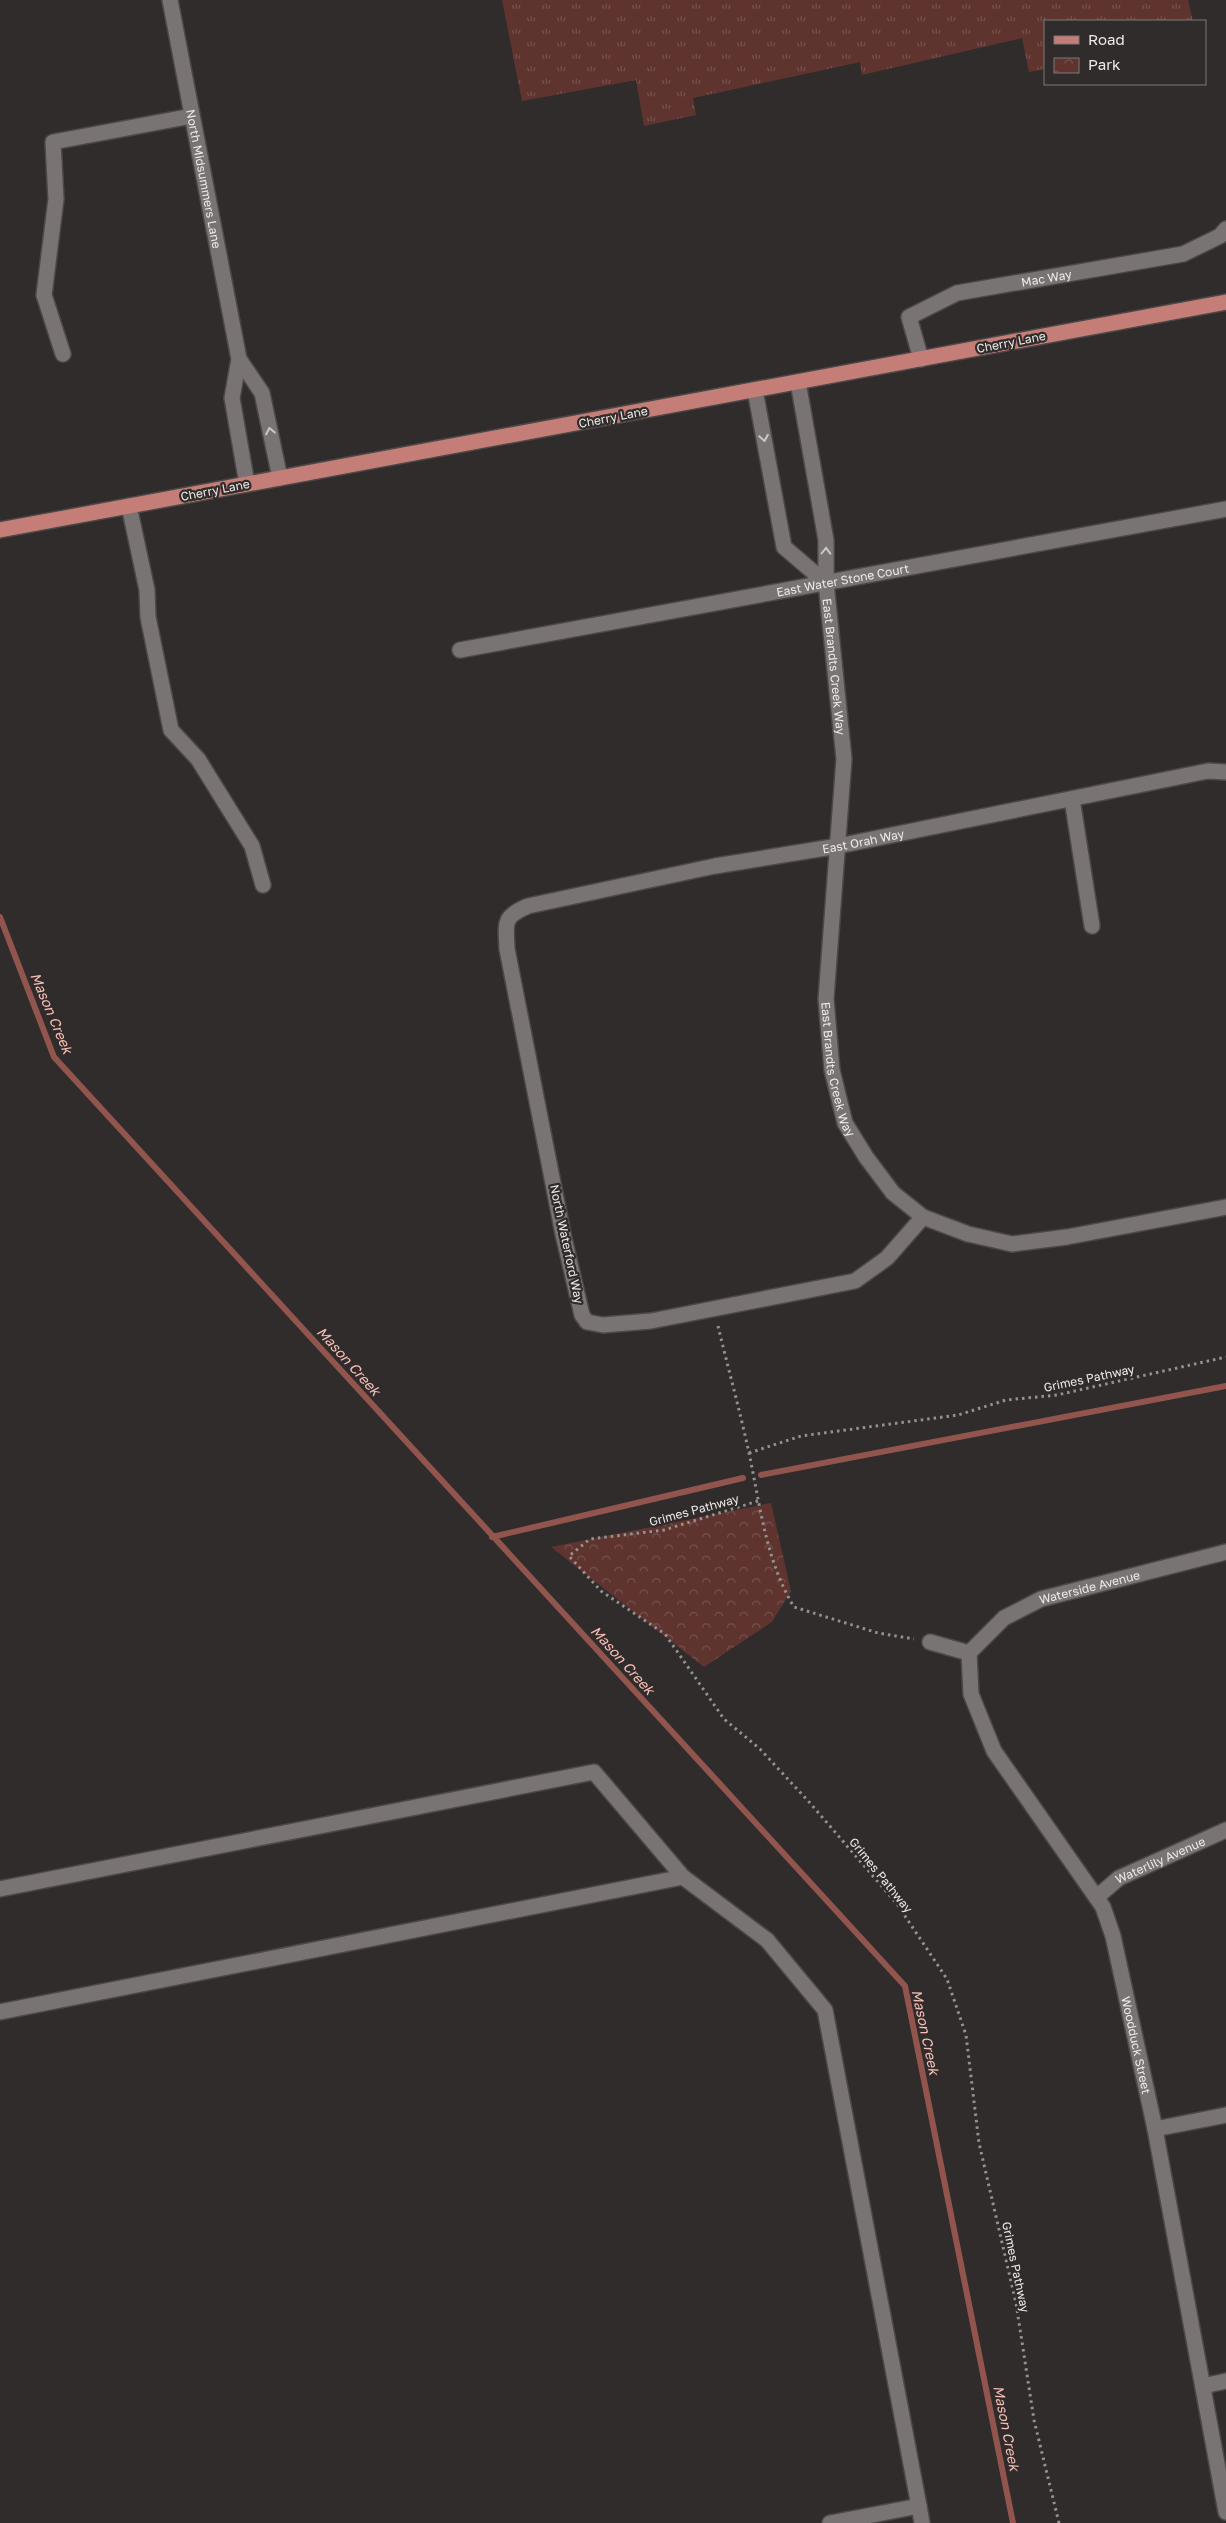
<svg xmlns="http://www.w3.org/2000/svg" width="1226" height="2523" font-family="'Golos Text',sans-serif">
<defs>
<pattern id="grass-tufts" width="24" height="20" patternUnits="userSpaceOnUse" patternTransform="scale(1.25)"><rect width="24" height="20" fill="#5f342f"/><path d="M3 7l-1-3M5 7V3M7 7l1-3M15 17l-1-3M17 17v-4M19 17l1-3" fill="none" stroke="#76524d"/></pattern>
<pattern id="park-crowns" width="20" height="18" patternUnits="userSpaceOnUse" patternTransform="scale(1.25)"><rect width="20" height="18" fill="#5f342f"/><path d="M2 6a3 3 0 1 1 6 0M12 15a3 3 0 1 1 6 0" fill="none" stroke="#76524d"/></pattern>
</defs>
<rect width="100%" height="100%" fill="#312c2c"/>
<path fill="url(#grass-tufts)" d="M502,0H1188L1193,21H1045V69L1029,72L1022,38L862,75L860,62L693,98L696,115L644,126L636,80L522,101Z"/>
<path fill="url(#park-crowns)" d="M771,1503L791,1591L772,1622L704,1667L551,1547Z"/>
<g fill="none" stroke-linecap="round" stroke-linejoin="round">
<g stroke="#92554e" stroke-width="6">
<path d="M0,917L54,1057L905,1986L1013,2523"/>
<path d="M761,1475L1226,1386"/>
<path d="M492,1537L743,1478"/>
</g>
<g stroke="#4b4847" stroke-width="18">
<g id="minor">
<path id="s1" d="M170,0L239,359L232,398L247,484"/>
<path d="M63,354L44,295L56,199L53,142L192,116"/>
<path d="M239,359L262,393L280,478"/>
<path id="s2" d="M921,359L909,317L957,293L1183,254L1220,236L1226,229"/>
<path d="M755,390L784,547L826,583V540L798,382"/>
<path d="M129,506L147,590L148,617L171,730L198,759L252,846L263,885"/>
<path id="s3" d="M826,583L844,759L826,999L832,1070L845,1123L866,1157L893,1193L923,1217L968,1234L1012,1244L1067,1237L1226,1207"/>
<path id="s4" d="M460,650L1226,509"/>
<path d="M1072,799L1092,926"/>
<path id="s5" d="M923,1217L887,1258L855,1281L651,1321L603,1325L587,1322L582,1315L563,1234L507,949C506,923 502,917 528,906L715,866L838,846L1208,771L1226,772"/>
<path d="M930,1642L969,1653"/>
<path id="s6" d="M969,1653L971,1694L994,1751L1103,1907L1113,1936L1155,2129L1226,2512"/>
<path id="s7" d="M969,1653L1004,1618L1041,1599L1226,1552"/>
<path d="M0,1889L594,1772L683,1877L767,1940L825,2010L919,2506L830,2523"/>
<path id="s8" d="M1097,1897L1119,1878L1226,1830"/>
<path d="M0,2012L683,1877"/>
<path d="M1155,2129L1226,2115"/>
<path d="M1203,2386L1226,2381"/>
<path d="M919,2506L922,2523"/>
</g>
</g>
<g stroke="#4b4847" stroke-width="18">
<path id="major" d="M0,530L1226,302"/>
</g>
<g stroke="#959191" stroke-width="3" stroke-dasharray="2.5 4" stroke-linecap="butt">
<path d="M718,1326C728,1368 740,1411 749,1453C760,1505 766,1561 794,1607L878,1633L914,1639"/>
<path d="M749,1453L801,1436L958,1415L1006,1400L1057,1395L1226,1357"/>
<path d="M758,1501L664,1530L590,1539L569,1556L601,1591L665,1634L724,1719L760,1749L810,1803L897,1904L947,1979L966,2035L979,2143L1016,2303L1034,2420L1059,2523"/>
</g>
<use href="#minor" stroke="#797473" stroke-width="15"/>
<use href="#major" stroke="#c57e77" stroke-width="15"/>
</g>
<defs><path id="oneway-chevron" d="M-2-3.5L2.5 0L-2 3.5" fill="none" stroke-width="1.6" stroke-linecap="round" stroke-linejoin="round" transform="scale(1.25)"/></defs>
<g stroke="#cac7c6">
<use href="#oneway-chevron" transform="translate(270 431) rotate(-101)"/>
<use href="#oneway-chevron" transform="translate(764 438) rotate(80)"/>
<use href="#oneway-chevron" transform="translate(826 551) rotate(-89)"/>
</g>
<g text-anchor="middle" dominant-baseline="central" stroke-width="4.5" stroke-linejoin="round" paint-order="stroke">
<g font-size="12" fill="#edeaea" stroke="#312c2c">
<text stroke="none"><textPath href="#s1" startOffset="182">North Midsummers Lane</textPath></text>
<text stroke="none"><textPath href="#s2" startOffset="188">Mac Way</textPath></text>
<text transform="translate(1011 342) rotate(-11)">Cherry Lane</text>
<text transform="translate(613 417) rotate(-11)">Cherry Lane</text>
<text transform="translate(215 490) rotate(-11)">Cherry Lane</text>
<text stroke="none"><textPath href="#s4" startOffset="389">East Water Stone Court</textPath></text>
<text stroke="none"><textPath href="#s3" startOffset="84">East Brandts Creek Way</textPath></text>
<text stroke="none"><textPath href="#s5" startOffset="1144">East Orah Way</textPath></text>
<text stroke="none"><textPath href="#s3" startOffset="489">East Brandts Creek Way</textPath></text>
<text transform="translate(567 1244) rotate(78)">North Waterford Way</text>
<text transform="translate(1089 1378) rotate(-12)">Grimes Pathway</text>
<text transform="translate(694 1510) rotate(-15)">Grimes Pathway</text>
<text stroke="none"><textPath href="#s7" startOffset="141">Waterside Avenue</textPath></text>
<text stroke="none"><textPath href="#s8" startOffset="74">Waterlily Avenue</textPath></text>
<text transform="translate(881 1875) rotate(51)">Grimes Pathway</text>
<text stroke="none"><textPath href="#s6" startOffset="435">Woodduck Street</textPath></text>
<text transform="translate(1016 2267) rotate(78)">Grimes Pathway</text>
</g>
<g font-size="14" font-style="italic" fill="#f7beb6" stroke="#312c2c">
<text transform="translate(52 1013) rotate(67)">Mason Creek</text>
<text transform="translate(349 1361) rotate(48)">Mason Creek</text>
<text transform="translate(623 1660) rotate(48)">Mason Creek</text>
<text transform="translate(926 2032) rotate(78)">Mason Creek</text>
<text transform="translate(1007 2428) rotate(79)">Mason Creek</text>
</g>
</g>
<rect x="1044" y="20" width="162" height="65" fill="#312c2c" stroke="#7c7878"/>
<rect x="1054" y="36" width="25" height="8" fill="#c57e77" stroke="#7c7878"/>
<text x="1088" y="45" font-size="15" fill="#edeaea">Road</text>
<rect x="1054" y="58" width="25" height="15" fill="url(#park-crowns)" stroke="#7c7878"/>
<text x="1088" y="70" font-size="15" fill="#edeaea">Park</text>
</svg>
